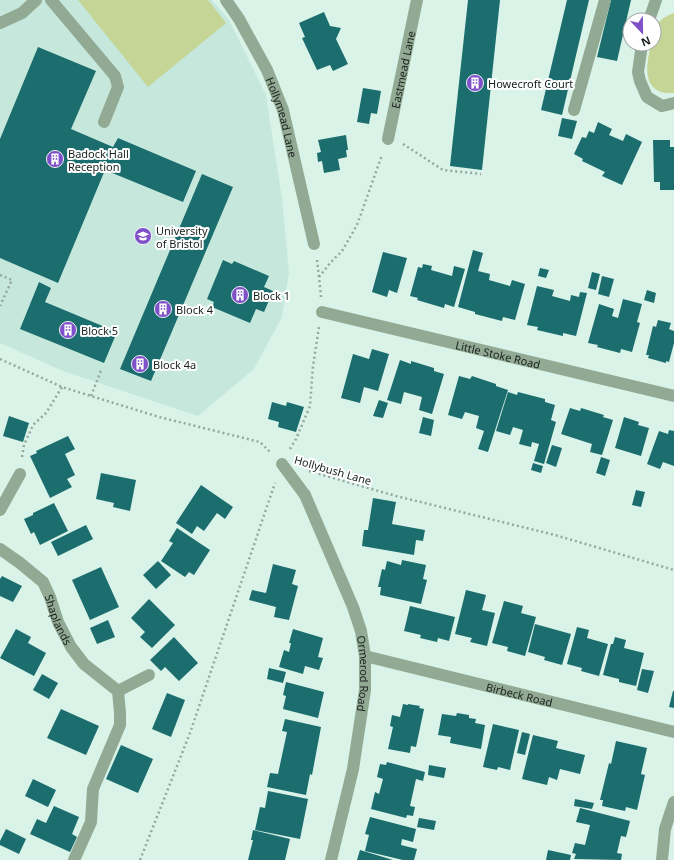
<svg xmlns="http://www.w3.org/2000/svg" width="674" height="860" font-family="'Noto Sans',sans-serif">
<rect width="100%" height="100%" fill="#d9f3e9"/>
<path fill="#c6e8dc" d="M0,0H212L229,20L266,95L282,199L289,272L282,317L254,369L198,416L63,371L0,343Z"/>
<g fill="#c4d596">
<path d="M78,0H208L226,23L148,87Z"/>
<path d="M674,13V93H673C669,93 664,93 661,92C641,85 648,59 651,44H654C654,26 656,20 674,13Z"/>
</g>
<g fill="#1b6d6e">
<path d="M468,0H500L482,170L450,166Z"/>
<path d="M567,0H589L562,115L541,110Z"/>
<path d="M611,0H631L617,61L597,57Z"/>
<path d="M324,12L330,26L341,28L336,39L348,64L333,71L330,65L317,70L302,38L305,37L299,23Z"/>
<path d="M38,47L96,71L71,129L113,147L118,138L196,171L183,202L105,170L58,283L0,258V139Z"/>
<path d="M363,88L381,91L377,114L371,113L369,124L357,122Z"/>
<path d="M562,118L577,121L572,139L558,136Z"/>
<path d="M598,122L612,129L609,135L623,141L626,134L642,142L622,185L602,176L605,172L582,161L583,159L574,154L582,137L586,138L589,131L594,133Z"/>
<path d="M346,135L348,150H346L347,157L338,159L340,170L324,173L322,161L318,162L317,153L321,152L318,140Z"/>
<path d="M653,140H670V147H674V190H660V182H654Z"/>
<path d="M202,174L233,187L151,381L120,369Z"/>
<path d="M473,250L483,253L478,271L490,274L489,280L510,286L512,280L525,284L515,320L503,317L502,321L475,314V312L458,307Z"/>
<path d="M383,252L407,258L397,293L389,290L387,297L372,292Z"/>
<path d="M223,260L232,264L234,261L269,276L264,287L273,291L264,312L256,309L250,323L212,307L214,302L207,299Z"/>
<path d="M423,264L432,266L431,270L452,276L454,266L465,269L454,307L445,304L444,308L417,300L418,298L410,296L418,267L422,268Z"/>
<path d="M540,268L549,270L546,278L538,276Z"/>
<path d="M592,272L600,274L596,290L588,288Z"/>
<path d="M602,276L614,279L609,297L598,294Z"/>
<path d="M39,282L51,288L45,302L117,332L104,363L20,329Z"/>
<path d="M537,286L554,290L552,296L570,301L571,295L579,297L580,292L587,293L576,336L563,333V336L537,330L538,327L527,325Z"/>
<path d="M647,290L656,293L654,303L644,300Z"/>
<path d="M623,299L642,304L637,322L640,323L632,352L621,349L620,353L597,347L598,345L588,343L599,304L614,309L612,316L618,318Z"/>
<path d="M658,320L671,323L669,329L674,331V343L669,362L666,361V363L648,358L649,355H646L653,326L656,327Z"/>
<path d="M372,349L389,354L378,391L364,387L360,403L341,398L353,354L369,359Z"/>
<path d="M400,360L411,364V361L434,368V371L444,374L432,414L419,410L422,397L404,392L401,404L387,400Z"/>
<path d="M459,376L470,379L472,376L496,384V386L508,390L488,452L478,449L484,431L476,428L479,416L465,412L462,419L448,415Z"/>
<path d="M508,392L517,395L518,392L545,399V402L555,405L551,420L556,422L544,464L534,461L539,444L532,442L531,447L519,444L523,430L513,427L510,435L496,431Z"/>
<path d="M379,400L388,403L383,418L373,416Z"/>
<path d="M272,402L286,406L287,402L304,407L296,432L278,427L279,422L268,419Z"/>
<path d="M570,408L580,411L581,408L604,415L603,417L613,420L602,455L590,452L592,444L561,434Z"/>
<path d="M9,416L29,423L23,442L3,436Z"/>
<path d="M423,417L434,420L431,436L419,433Z"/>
<path d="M624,417L639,422L638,425L649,428L641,456L615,448Z"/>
<path d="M669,430L674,431V466L663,462L660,469L647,464L659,431L668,434Z"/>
<path d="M68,436L75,449L65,454L75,475L67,479L72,487L50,498L30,456L37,453L36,451Z"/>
<path d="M552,445L562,448L556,467L546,463Z"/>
<path d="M601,457L610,460L605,476L596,473Z"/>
<path d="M533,463L543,466L541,473L531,470Z"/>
<path d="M101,473L136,480L130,511L113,507L114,503L96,499Z"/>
<path d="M201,485L233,507L225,519L217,513L204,531L197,526L192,534L176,523Z"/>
<path d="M636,490L645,492L641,507L632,505Z"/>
<path d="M373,498L396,502L392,524L425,530L423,541L416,540L414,555L362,546L364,530H368Z"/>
<path d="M54,503L68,531L40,545L34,532L31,534L24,519L33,515V513Z"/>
<path d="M86,525L93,539L58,556L51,542Z"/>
<path d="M177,528L210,550L194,575L189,572L185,577L161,561L173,543L169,541Z"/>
<path d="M402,560L426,565L423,579L427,580L421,604L380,595L381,587H378L382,569L385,570L387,561L401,565Z"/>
<path d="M158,561L171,575L156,589L143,575Z"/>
<path d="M273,564L296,570L292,584L298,586L289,620L274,617L276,607L249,600L252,590L266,593Z"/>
<path d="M101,567L119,607L90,620L72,580Z"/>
<path d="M2,576L22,586L13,602L0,596V579Z"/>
<path d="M466,590L486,595L482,610L495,613L487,646L470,642L472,638L455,634Z"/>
<path d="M149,599L175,625L152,648L140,637L145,632L131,618Z"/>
<path d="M504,601L523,606L521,613L536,617L525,656L507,651L508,647L492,643Z"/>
<path d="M410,606L455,617L449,641L438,638L437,642L420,638L421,635L404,631Z"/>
<path d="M108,620L115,637L97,644L90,628Z"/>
<path d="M535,624L571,634L562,665L544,660L545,657L528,652Z"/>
<path d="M577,627L589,630L587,638L608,644L599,676L581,671L582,668L567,664Z"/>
<path d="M16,629L31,637L28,643L46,653L34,676L0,658Z"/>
<path d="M293,629L323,638L318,657L323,658L319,670L305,666L303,674L279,667L284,650L289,652L291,643H289Z"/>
<path d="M174,637L198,663L179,681L165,667L161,671L150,660Z"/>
<path d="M615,637L626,640L624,648L644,653L636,686L619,682V679L603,675L611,644H613Z"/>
<path d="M269,668L286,672L283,683L267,679Z"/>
<path d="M642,669L654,671L648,693L637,690Z"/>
<path d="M42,674L58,683L49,699L33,690Z"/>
<path d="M286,682L324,692L318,718L283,709L286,696L283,695Z"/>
<path d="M673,691H674V708L669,707Z"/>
<path d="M167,693L185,700L171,737L152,729Z"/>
<path d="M403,704L408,705V704L420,706L419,708L424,709L416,747L411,746L410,753L388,749L393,727L390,726L392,715L400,717Z"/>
<path d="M61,709L99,726L86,755L47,738Z"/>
<path d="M457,713L469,715V718L476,719L475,723L485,725L481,749L450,743L451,737L438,735L442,714L456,716Z"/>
<path d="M285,719L321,727L312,775L310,774L306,795L267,787L270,773L278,774L287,732L282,731Z"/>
<path d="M493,724L519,730L510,770L498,767L497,770L483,767Z"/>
<path d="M522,732L530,734L525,755L517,753Z"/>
<path d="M533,735L558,741L556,748L585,755L580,774L560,769L557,780L549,777L547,785L522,779Z"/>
<path d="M616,741L647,748L641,774L645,775L637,810L626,807L625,811L602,806L603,800H600L609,763L611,764Z"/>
<path d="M121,745L153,759L138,793L106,779Z"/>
<path d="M387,762L425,772L423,781L416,779L410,806L415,807L413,816L407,815L406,818L371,809L375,792L379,794L383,779L377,777L380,764L386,765Z"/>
<path d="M429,765L446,768L444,778L428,775Z"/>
<path d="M33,779L56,790L48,807L25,796Z"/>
<path d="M268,791L308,799L300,839L255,830L260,807L265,808Z"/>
<path d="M575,799L594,803L592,809L574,806Z"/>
<path d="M54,806L79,817L72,834L77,837L70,852L30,834L37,819L46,823Z"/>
<path d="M580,808L630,821L626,837L621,836L617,853L622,854L621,860L574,859L576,854L572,853L575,843L585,845L590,825L576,822Z"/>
<path d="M370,817L416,829L413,842L402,839L401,845L417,849L414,860H403L365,851L369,835L365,834Z"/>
<path d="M419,818L436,821L434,830L417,827Z"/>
<path d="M6,829L26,839L19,854L0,845V841Z"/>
<path d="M253,830L290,839L285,860H248L253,840H251Z"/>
<path d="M360,850L393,860H357Z"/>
<path d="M548,850L571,855L570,860H546Z"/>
</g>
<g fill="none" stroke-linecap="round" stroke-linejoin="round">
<g stroke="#93a79f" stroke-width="2.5" stroke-dasharray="2 3" stroke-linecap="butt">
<path d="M403,144L443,170L481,174"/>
<path d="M317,260L319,277"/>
<path d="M0,275L12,280L0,306"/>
<path d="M321,297L319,277L331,262L342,251L357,225L382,155"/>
<path d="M0,359L62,387L159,417L260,442L271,453"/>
<path d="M91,396L102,368"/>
<path d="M290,449L296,439L310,406L313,366L319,327"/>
<path d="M22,457L24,445L33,425L46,413L62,387"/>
<path d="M309,471L396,496L555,535L674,570"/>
<path d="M140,860L190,733L275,483"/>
</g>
<g stroke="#92aa93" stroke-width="12">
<path d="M51,0L115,76L118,87L104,122"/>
<path d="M0,23L22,13L36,0"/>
<path d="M574,110L605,0"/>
<path d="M282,464L305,495"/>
</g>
<g stroke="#92aa93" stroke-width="12">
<path id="s1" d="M226,0L239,19L267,70L283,110L314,244"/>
<path d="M649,20L656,0"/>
<path d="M642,44L638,72L640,81L647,97L662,106L674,103"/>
<path id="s2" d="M388,139L417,0"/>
<path id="s3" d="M322,312L674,396"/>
<path id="s4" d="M305,495L353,607L361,631L365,656V690L353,769L331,860"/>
<path d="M0,510L20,474"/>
<path id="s5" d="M0,549L20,563L43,582L50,597L58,622L71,647L84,664L118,691L120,713V725L93,789L91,822L74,860"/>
<path id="s6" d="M365,656L674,732"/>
<path d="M118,691L149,675"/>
<path d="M662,860L665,829L674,802"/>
</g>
</g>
<defs>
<g id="building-disc" transform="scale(0.9)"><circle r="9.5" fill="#7f51c9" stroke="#fff"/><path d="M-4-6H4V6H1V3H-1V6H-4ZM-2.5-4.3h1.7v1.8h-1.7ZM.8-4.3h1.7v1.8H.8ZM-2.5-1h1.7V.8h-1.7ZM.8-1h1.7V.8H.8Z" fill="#fff"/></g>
<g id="university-disc" transform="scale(0.9)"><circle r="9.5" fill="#7f51c9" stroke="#fff"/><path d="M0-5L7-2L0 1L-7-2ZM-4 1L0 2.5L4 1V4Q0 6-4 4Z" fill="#fff"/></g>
</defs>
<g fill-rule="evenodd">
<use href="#building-disc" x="475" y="83"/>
<use href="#building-disc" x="55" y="159"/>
<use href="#university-disc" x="143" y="236"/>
<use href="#building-disc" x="240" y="295"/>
<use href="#building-disc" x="163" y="309"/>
<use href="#building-disc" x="68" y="330"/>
<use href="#building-disc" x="140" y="364"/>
</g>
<g text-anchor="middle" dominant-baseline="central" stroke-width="4" stroke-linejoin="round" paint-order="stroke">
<g font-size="11" fill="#18211e" stroke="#fff">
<text stroke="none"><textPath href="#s2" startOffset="71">Eastmead Lane</textPath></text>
<text stroke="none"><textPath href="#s1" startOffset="131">Hollymead Lane</textPath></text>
<text stroke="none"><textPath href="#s3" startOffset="181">Little Stoke Road</textPath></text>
<text transform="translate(333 470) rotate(16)">Hollybush Lane</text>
<text stroke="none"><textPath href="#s5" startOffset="95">Shaplands</textPath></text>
<text stroke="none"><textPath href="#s4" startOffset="190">Ormerod Road</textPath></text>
<text stroke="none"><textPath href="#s6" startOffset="159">Birbeck Road</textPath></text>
</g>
<g font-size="11" fill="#18211e" stroke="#fff" text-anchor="start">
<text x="488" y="83">Howecroft Court</text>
<text x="68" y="153">Badock Hall<tspan x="68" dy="13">Reception</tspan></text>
<text x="156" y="230">University<tspan x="156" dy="13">of Bristol</tspan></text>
<text x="253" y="295">Block 1</text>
<text x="176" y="309">Block 4</text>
<text x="81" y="330">Block 5</text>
<text x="153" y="364">Block 4a</text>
</g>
</g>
<g transform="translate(642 32) rotate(158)"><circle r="19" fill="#ffffff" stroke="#a3a6a5"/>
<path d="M0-3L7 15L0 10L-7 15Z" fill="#7f51c9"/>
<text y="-6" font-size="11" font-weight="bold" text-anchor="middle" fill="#18211e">N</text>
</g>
</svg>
